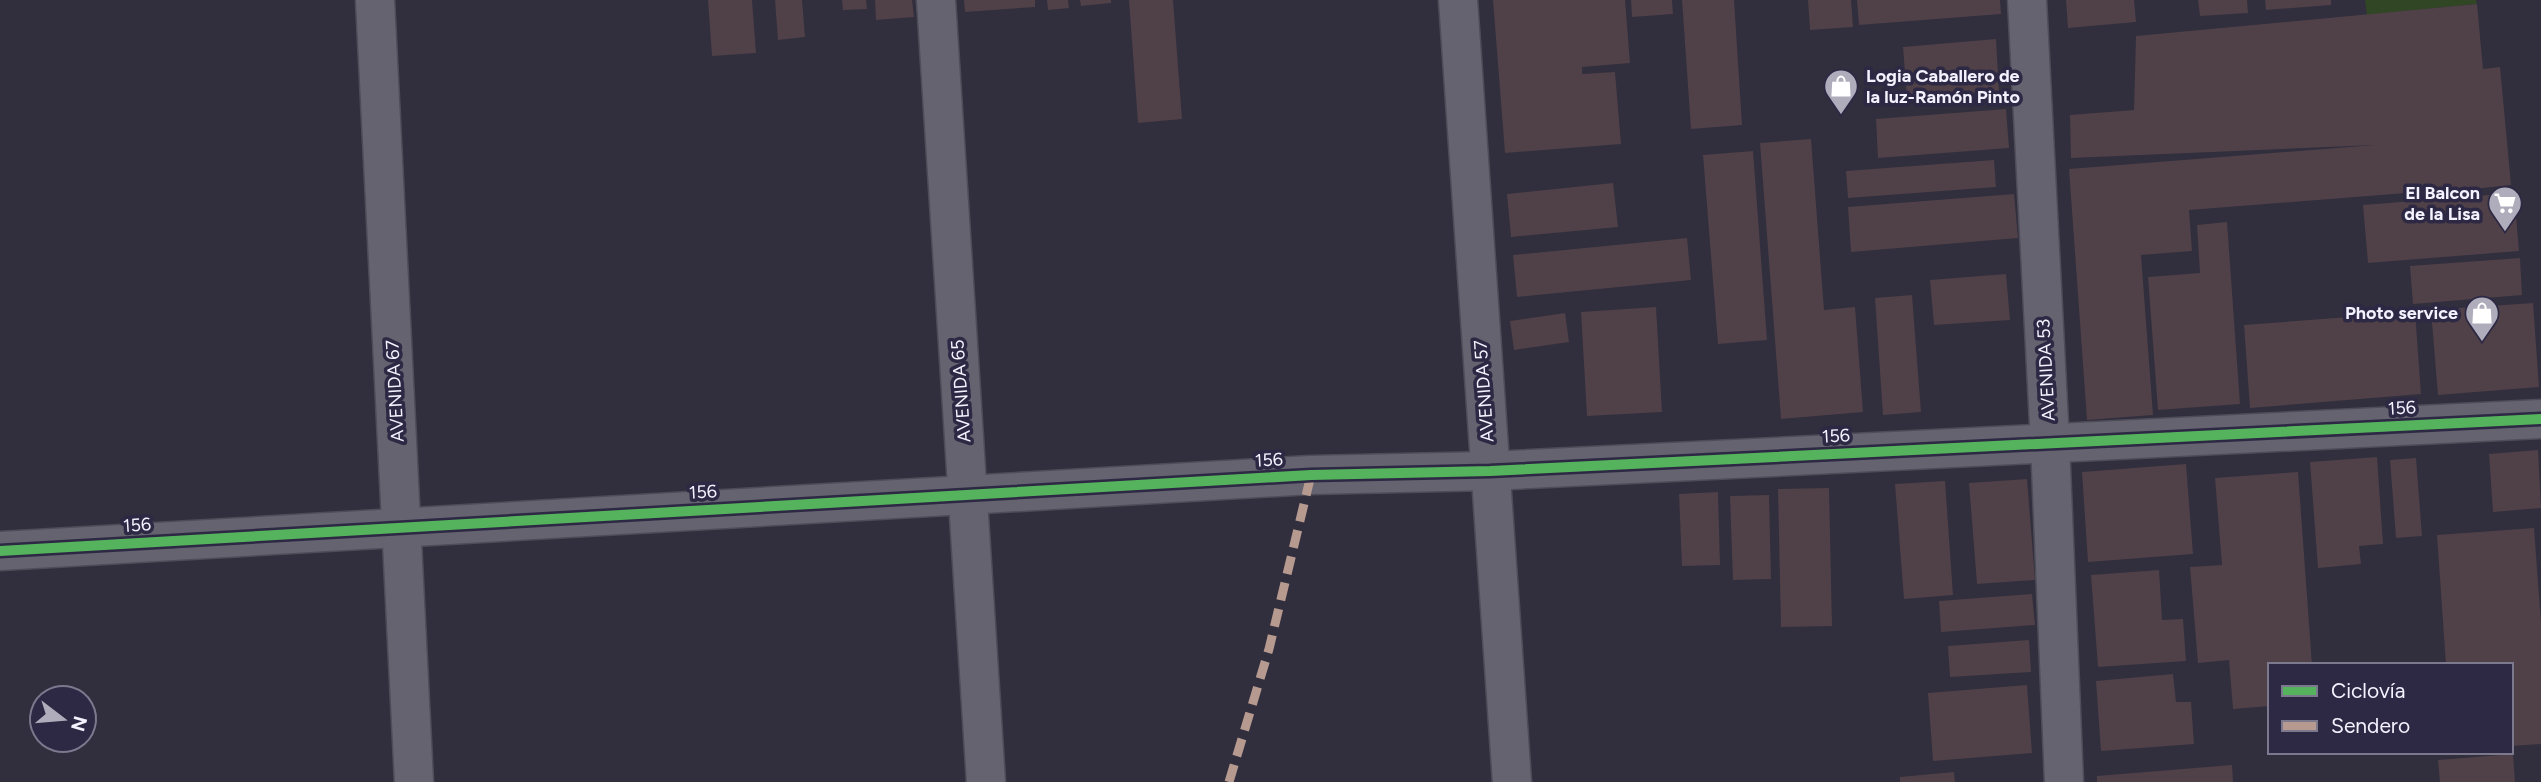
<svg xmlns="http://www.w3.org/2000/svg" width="2541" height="782" font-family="Figtree,sans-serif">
<rect width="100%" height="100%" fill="#312e3e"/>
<path fill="#304625" d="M2365,0H2476L2477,4L2367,15Z"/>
<g fill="#4f4147">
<path d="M708,0H752L756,53L712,56Z"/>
<path d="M775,0H802L805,37L778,40Z"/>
<path d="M842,0H866L867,9L843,10Z"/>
<path d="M875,0H912L914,17L876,20Z"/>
<path d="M964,0H1035V7L965,12Z"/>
<path d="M1047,0H1068L1069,8L1048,10Z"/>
<path d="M1080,0H1111V3L1081,6Z"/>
<path d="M1129,0H1173L1182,119L1138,123Z"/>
<path d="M1493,0H1625L1630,63L1582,67V74L1615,72L1621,144L1505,153Z"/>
<path d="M1631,0H1672L1673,14L1632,17Z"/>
<path d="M1682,0H1734L1742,125L1691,129Z"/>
<path d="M1808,0H1851L1853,27L1810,30Z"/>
<path d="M1857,0H2000L2001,14L1859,25Z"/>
<path d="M2066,0H2134L2136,22L2068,28Z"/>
<path d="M2198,0H2247L2248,13L2200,16Z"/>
<path d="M2265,0H2331V5L2266,10Z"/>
<path d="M2477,4L2483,69L2500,67L2511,185L2406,196V193L2189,210L2192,251L2141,255L2153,415L2087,420L2069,169L2375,145L2071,158L2070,115L2134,110L2136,36Z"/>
<path d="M1996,39L1999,91L1907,98L1903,47Z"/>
<path d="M2006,109L2009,148L1878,158L1876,119Z"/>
<path d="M1811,139L1824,310L1855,307L1863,412L1781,419L1760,143Z"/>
<path d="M1753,151L1767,340L1718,344L1703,155Z"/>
<path d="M1994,160L1996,187L1848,198L1846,171Z"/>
<path d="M1613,183L1618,227L1511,237L1507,194Z"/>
<path d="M2514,193L2519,251L2368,263L2363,205Z"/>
<path d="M2014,194L2018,238L1851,252L1848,207Z"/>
<path d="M2227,222L2240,404L2158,410L2148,277L2200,273L2197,225Z"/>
<path d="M1687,238L1691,280L1517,297L1513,255Z"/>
<path d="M2520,258L2522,295L2413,304L2410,266Z"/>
<path d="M2006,274L2010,320L1934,325L1930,280Z"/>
<path d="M1912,295L1921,412L1883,415L1875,298Z"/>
<path d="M2533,303L2539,387L2438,395L2431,310Z"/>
<path d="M1656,307L1662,412L1587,416L1581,312Z"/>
<path d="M2415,312L2421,394L2250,408L2244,325Z"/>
<path d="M1565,313L1569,342L1514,350L1510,321Z"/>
<path d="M2538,450L2541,508L2493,512L2489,454Z"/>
<path d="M2377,457L2383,544L2359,546L2361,564L2318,568L2310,462Z"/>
<path d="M2416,458L2422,536L2396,538L2390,460Z"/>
<path d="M2186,464L2193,554L2088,562L2082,472Z"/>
<path d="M2298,472L2312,665H2270V706L2233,709L2229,660L2198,663L2190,567L2222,565L2215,478Z"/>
<path d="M2027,479L2035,580L1977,584L1969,483Z"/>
<path d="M1945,481L1953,595L1904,599L1895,484Z"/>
<path d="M1829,488L1832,626L1781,627L1778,489Z"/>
<path d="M1718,492L1720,565L1682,566L1679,494Z"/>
<path d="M1769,495L1771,579L1733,580L1730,496Z"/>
<path d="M2534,528L2541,623V744L2511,746V665H2446L2437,535Z"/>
<path d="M2159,570L2162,620L2183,619L2186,661L2098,667L2091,575Z"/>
<path d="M2032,594L2035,625L1941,632L1939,601Z"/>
<path d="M2029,640L2031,672L1950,677L1948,646Z"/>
<path d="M2173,674L2176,702H2191L2194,744L2101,751L2096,681Z"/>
<path d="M2027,685L2032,753L1933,761L1928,693Z"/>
<path d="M2513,754L2515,782H2440L2438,760Z"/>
<path d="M2232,765L2233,782H2097V776Z"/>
<path d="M1954,772L1955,782H1900V777Z"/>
</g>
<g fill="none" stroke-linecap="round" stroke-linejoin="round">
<g stroke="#4d4c58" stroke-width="41">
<g id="street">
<path d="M375,0L414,782"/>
<path d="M936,0L986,782"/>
<path d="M1458,0L1512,782"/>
<path d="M2027,0L2050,443L2064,782"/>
</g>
</g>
<g stroke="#4d4c58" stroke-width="41">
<path id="secondary" d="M0,551L1311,475L1490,471L2541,419"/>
</g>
<use href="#street" stroke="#65636f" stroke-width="38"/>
<use href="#secondary" stroke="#65636f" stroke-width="38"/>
<path stroke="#b69a8f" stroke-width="9" stroke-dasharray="18 9" stroke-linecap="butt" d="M1229,782L1269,649L1311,475"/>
<g stroke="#2d2844" stroke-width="15">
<path id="cycleway" d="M0,551L1311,475L1490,471L2541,419"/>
</g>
<use href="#cycleway" stroke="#56b35d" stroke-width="10"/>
</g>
<defs>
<g id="shop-pin" transform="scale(1.75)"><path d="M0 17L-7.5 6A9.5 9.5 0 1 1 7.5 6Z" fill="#afadbb" stroke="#2d2844"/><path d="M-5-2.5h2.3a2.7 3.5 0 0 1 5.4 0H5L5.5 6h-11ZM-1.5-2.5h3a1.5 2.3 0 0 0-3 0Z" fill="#fff"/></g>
<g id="supermarket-pin" transform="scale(1.75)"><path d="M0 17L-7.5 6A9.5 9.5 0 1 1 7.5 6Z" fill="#afadbb" stroke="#2d2844"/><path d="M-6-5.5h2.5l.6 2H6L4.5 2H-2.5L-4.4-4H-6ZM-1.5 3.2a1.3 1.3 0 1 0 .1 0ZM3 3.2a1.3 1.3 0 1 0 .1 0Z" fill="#fff"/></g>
</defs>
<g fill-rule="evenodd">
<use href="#shop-pin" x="1841" y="86"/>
<use href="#supermarket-pin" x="2505" y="203"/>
<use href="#shop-pin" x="2482" y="313"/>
</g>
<g text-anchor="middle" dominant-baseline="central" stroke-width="7" stroke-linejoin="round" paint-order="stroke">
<g font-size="18" font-weight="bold" fill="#f3f2fe" stroke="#2d2844" text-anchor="end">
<text x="1866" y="76" text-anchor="start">Logia Caballero de<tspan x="1866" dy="21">la luz-Ramón Pinto</tspan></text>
<text x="2480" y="193">El Balcon<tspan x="2480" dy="21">de la Lisa</tspan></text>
<text x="2458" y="313">Photo service</text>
</g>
<g font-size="18" fill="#f3f2fe" stroke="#2d2844">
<text transform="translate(2046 370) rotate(-93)">AVENIDA 53</text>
<text transform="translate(395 391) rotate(-93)">AVENIDA 67</text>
<text transform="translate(961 391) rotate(-94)">AVENIDA 65</text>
<text transform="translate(1484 391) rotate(-94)">AVENIDA 57</text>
<text transform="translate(2402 408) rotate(-3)">156</text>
<text transform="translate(1836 436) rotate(-3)">156</text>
<text transform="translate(1269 460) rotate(-3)">156</text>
<text transform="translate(703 492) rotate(-3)">156</text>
<text transform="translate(137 525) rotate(-4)">156</text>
</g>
</g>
<rect x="2268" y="663" width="245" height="91" fill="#2d2844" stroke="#7c798e" stroke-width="2"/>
<rect x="2282" y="686" width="35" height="10" fill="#56b35d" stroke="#7c798e" stroke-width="2"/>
<text x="2331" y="698" font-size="21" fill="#f3f2fe">Ciclovía</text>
<rect x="2282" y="721" width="35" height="10" fill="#b69a8f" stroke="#7c798e" stroke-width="2"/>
<text x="2331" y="733" font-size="21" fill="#f3f2fe">Sendero</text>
<g transform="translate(63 719) rotate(106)"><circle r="33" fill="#2d2844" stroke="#7c798e" stroke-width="2"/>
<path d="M0-5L12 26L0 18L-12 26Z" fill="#afadbb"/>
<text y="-10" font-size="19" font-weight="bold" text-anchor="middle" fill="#f3f2fe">N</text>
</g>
</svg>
